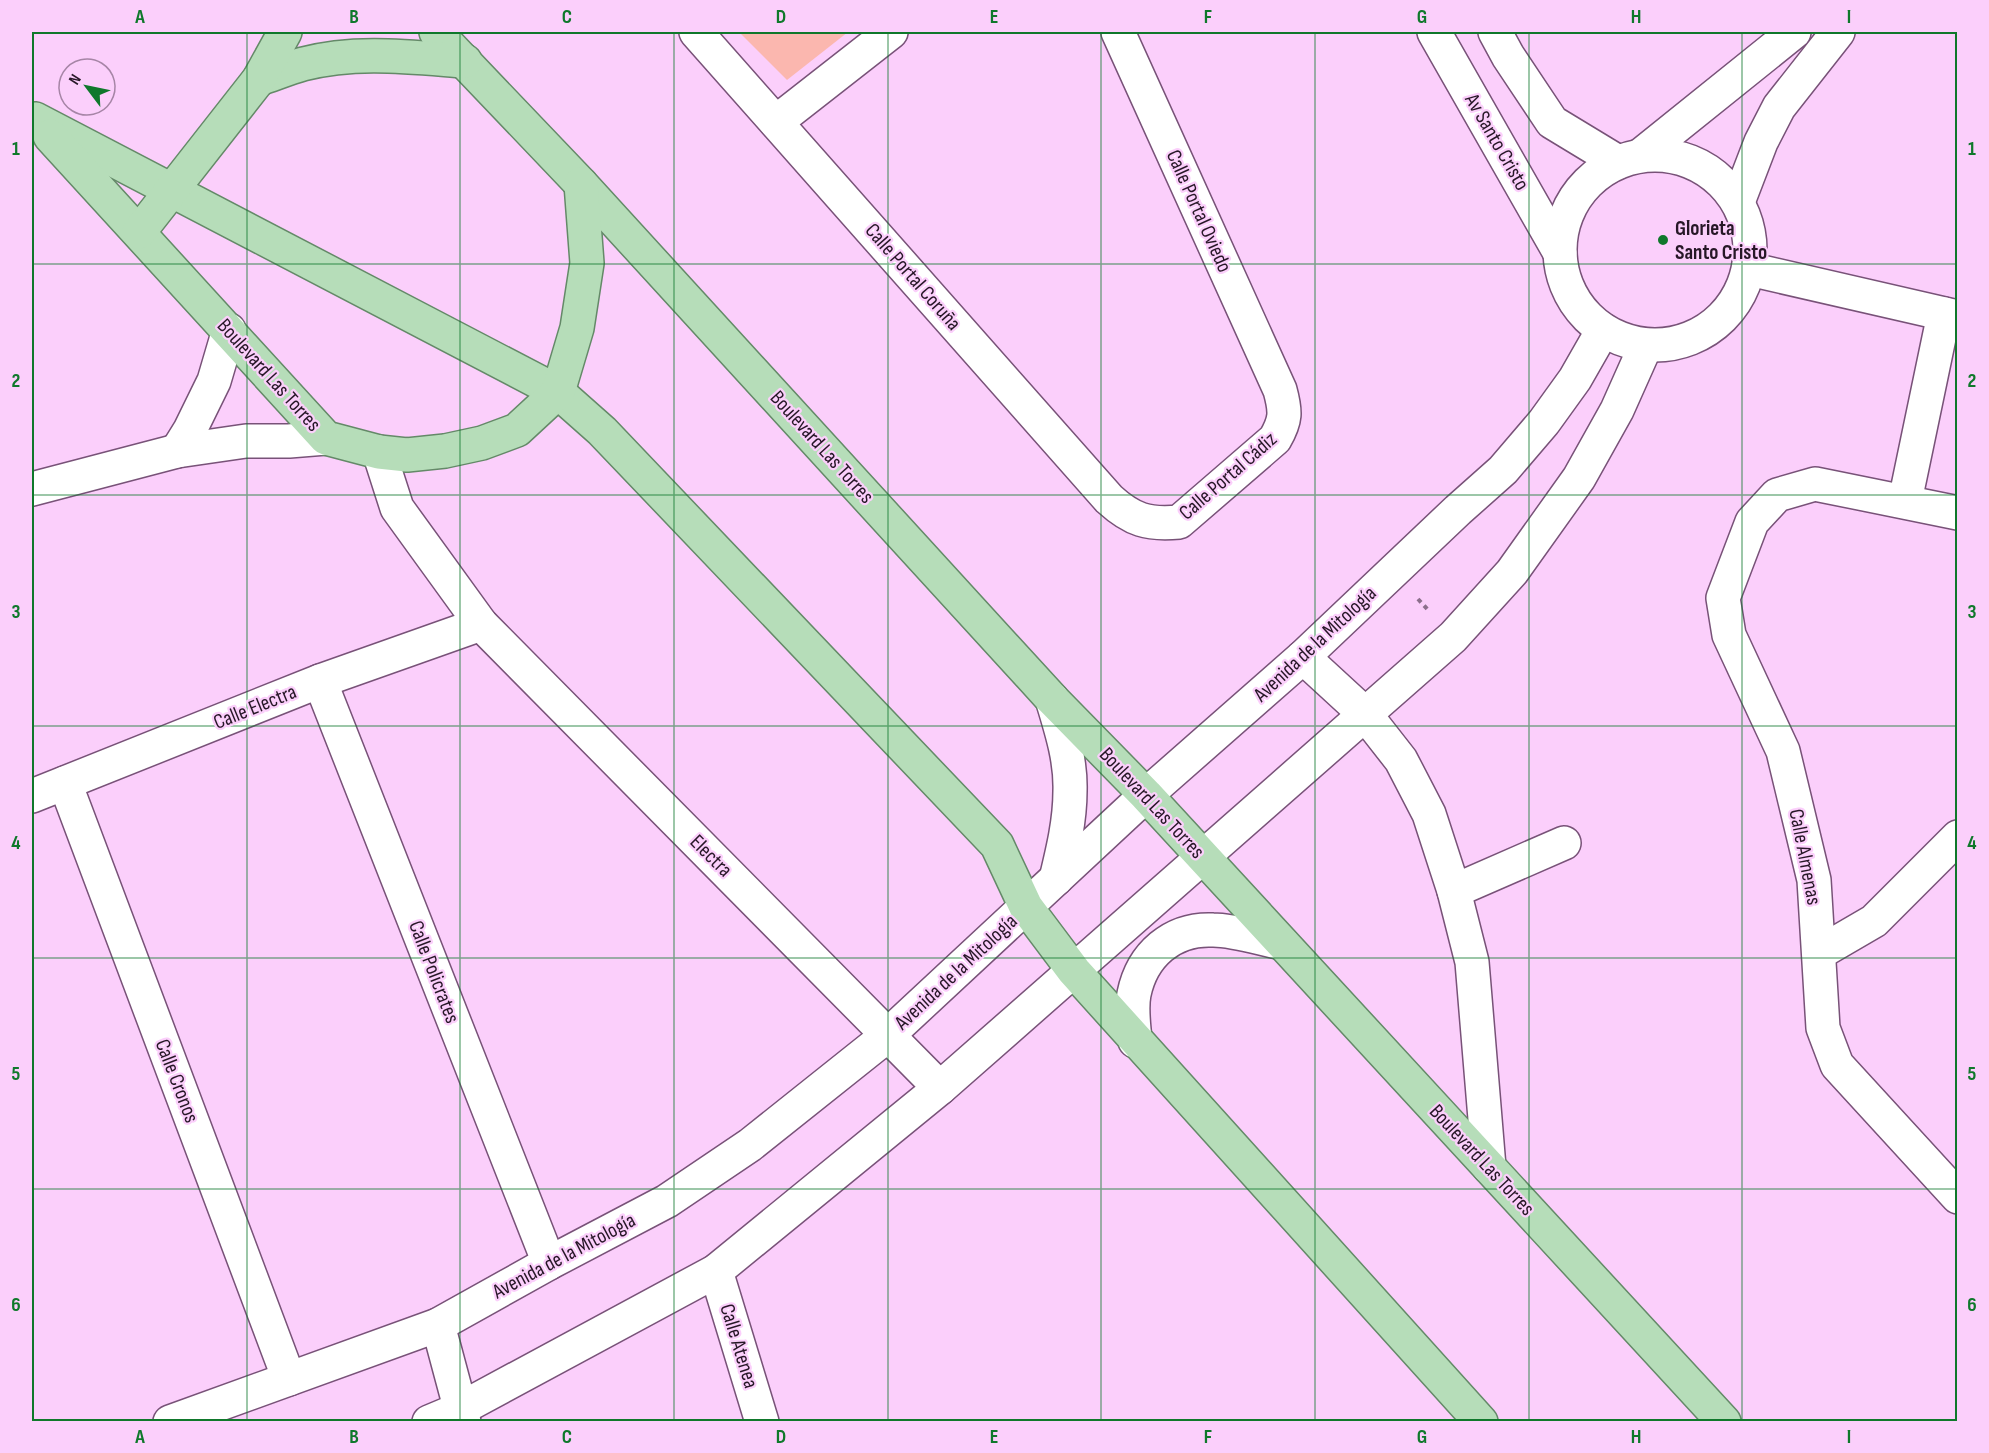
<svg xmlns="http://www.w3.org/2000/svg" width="1989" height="1453" font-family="'Sofia Sans Condensed',sans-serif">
<rect width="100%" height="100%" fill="#fbcffb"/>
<path fill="#fbb7af" d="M739,32H848L787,80Z"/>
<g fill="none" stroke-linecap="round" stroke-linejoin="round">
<g stroke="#785278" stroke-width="36">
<g id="minor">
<path d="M696,32L1109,499C1132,520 1148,525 1179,522L1275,439C1286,420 1286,412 1280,390L1118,32"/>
<path d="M1434,32L1560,253"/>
<path d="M1495,32L1508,56L1552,122L1618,162"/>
<path d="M776,122L891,32"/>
<circle cx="1655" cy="250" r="95"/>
<path d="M1641,155L1794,32"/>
<path d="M1738,202L1761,142L1779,107L1838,32"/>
<path d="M1749,269L1958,317"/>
<path d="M177,451L190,430L214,381L229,330"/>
<path d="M379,452L397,508L481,624L940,1088"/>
<path d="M32,489L177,451L246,441H289L326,438"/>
<path d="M1905,501L1944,314"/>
<path d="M1958,513L1815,484L1777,495L1752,522L1723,598L1729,635L1783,751L1814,880L1823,1028L1837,1065L1958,1197"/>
<path d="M1303,657L1365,714L1401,760L1429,814L1454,891L1472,962L1489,1167"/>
<path d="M320,681L549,1263"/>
<path d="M1052,699C1061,729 1071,759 1070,791C1070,821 1063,850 1056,879"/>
<path d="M65,783L289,1379"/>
<path d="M32,796L320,681L481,624"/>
<path d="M1454,891L1564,843"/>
<path d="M1819,953L1874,921L1958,837"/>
<path d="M1135,1041C1134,1026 1131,1009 1134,994C1142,955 1172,928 1213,930C1235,930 1261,939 1282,943"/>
<path d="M716,1271L762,1422"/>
<path d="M438,1325L464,1422"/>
<path d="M170,1422L438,1325L549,1263L667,1201L750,1145L888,1035L1146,795L1303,657L1458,510L1503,470L1544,422L1575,379L1603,330"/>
<path d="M429,1422L460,1409L716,1271L940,1088L1453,637L1512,572L1579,478L1617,410L1646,345"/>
</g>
</g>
<g stroke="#648968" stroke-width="36">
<g id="major">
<path d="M436,32L581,184L1052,699L1146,795L1724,1422"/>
<path d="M259,79C274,74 289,68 303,64C356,50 411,57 465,61"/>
<path d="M35,119L558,392L602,431L997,845L1026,907L1074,971L1481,1422"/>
<path d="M50,136L326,438L379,452L407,455L445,451L482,443L517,430L558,392L577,328L587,263L581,184"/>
<path d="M139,232L259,79L285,32"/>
</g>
</g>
<path stroke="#8c6f8c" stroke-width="4" stroke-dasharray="4.5 4.5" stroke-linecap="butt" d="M1418,599L1429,611"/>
<use href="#minor" stroke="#fff" stroke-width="33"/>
<use href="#major" stroke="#b6ddb9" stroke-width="33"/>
</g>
<path fill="none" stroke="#0f782b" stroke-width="1.5" stroke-opacity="0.55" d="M247,32V1422M460,32V1422M674,32V1422M888,32V1422M1101,32V1422M1315,32V1422M1529,32V1422M1742,32V1422M32,264H1958M32,495H1958M32,726H1958M32,958H1958M32,1189H1958"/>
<circle fill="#0f782b" stroke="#fbcffb" stroke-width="2" cx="1663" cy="240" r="6"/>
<g text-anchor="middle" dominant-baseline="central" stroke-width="4.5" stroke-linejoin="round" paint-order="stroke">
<g font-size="21" fill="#271727" stroke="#fbcffb">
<text transform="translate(1497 142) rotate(60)">Av Santo Cristo</text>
<text transform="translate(1199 211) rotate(66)">Calle Portal Oviedo</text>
<text transform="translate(913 277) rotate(49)">Calle Portal Coruña</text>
<text transform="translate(269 375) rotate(48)">Boulevard Las Torres</text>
<text transform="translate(822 447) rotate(48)">Boulevard Las Torres</text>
<text transform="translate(1228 476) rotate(-41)">Calle Portal Cádiz</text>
<text transform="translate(1315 644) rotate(-43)">Avenida de la Mitología</text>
<text transform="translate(255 707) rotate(-22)">Calle Electra</text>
<text transform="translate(1152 803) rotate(47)">Boulevard Las Torres</text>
<text transform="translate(711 856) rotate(45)">Electra</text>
<text transform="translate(1805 857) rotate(79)">Calle Almenas</text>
<text transform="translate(434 972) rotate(69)">Calle Policrates</text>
<text transform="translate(956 972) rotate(-43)">Avenida de la Mitología</text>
<text transform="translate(177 1081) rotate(69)">Calle Cronos</text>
<text transform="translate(1482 1160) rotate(47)">Boulevard Las Torres</text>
<text transform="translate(564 1256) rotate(-28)">Avenida de la Mitología</text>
<text transform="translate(739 1346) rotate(73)">Calle Atenea</text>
</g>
<g font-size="21" font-weight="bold" fill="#271727" stroke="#fbcffb" text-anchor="start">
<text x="1675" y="228">Glorieta<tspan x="1675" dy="24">Santo Cristo</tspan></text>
</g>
</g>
<rect width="1989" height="1453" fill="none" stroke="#fbcffb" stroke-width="66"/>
<g transform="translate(87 87) rotate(302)"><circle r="28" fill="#fbcffb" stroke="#a685a6" stroke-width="1.5"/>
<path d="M0-4.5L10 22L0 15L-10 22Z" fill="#0f782b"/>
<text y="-9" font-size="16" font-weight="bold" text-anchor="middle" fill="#271727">N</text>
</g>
<rect x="33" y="33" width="1923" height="1387" fill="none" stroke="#0f782b" stroke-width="2"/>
<g font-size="20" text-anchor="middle" font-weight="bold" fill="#0f782b">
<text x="140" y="23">A</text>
<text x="354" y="23">B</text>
<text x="567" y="23">C</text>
<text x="781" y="23">D</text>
<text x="994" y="23">E</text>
<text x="1208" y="23">F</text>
<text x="1422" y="23">G</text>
<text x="1636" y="23">H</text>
<text x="1849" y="23">I</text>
<text x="16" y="155">1</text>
<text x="1972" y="155">1</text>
<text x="16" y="387">2</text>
<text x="1972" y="387">2</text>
<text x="16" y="618">3</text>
<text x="1972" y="618">3</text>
<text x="16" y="849">4</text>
<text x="1972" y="849">4</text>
<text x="16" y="1080">5</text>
<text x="1972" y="1080">5</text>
<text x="16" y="1311">6</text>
<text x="1972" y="1311">6</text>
<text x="140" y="1443">A</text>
<text x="354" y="1443">B</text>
<text x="567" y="1443">C</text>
<text x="781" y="1443">D</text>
<text x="994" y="1443">E</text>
<text x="1208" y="1443">F</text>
<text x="1422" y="1443">G</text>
<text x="1636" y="1443">H</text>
<text x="1849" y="1443">I</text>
</g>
</svg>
